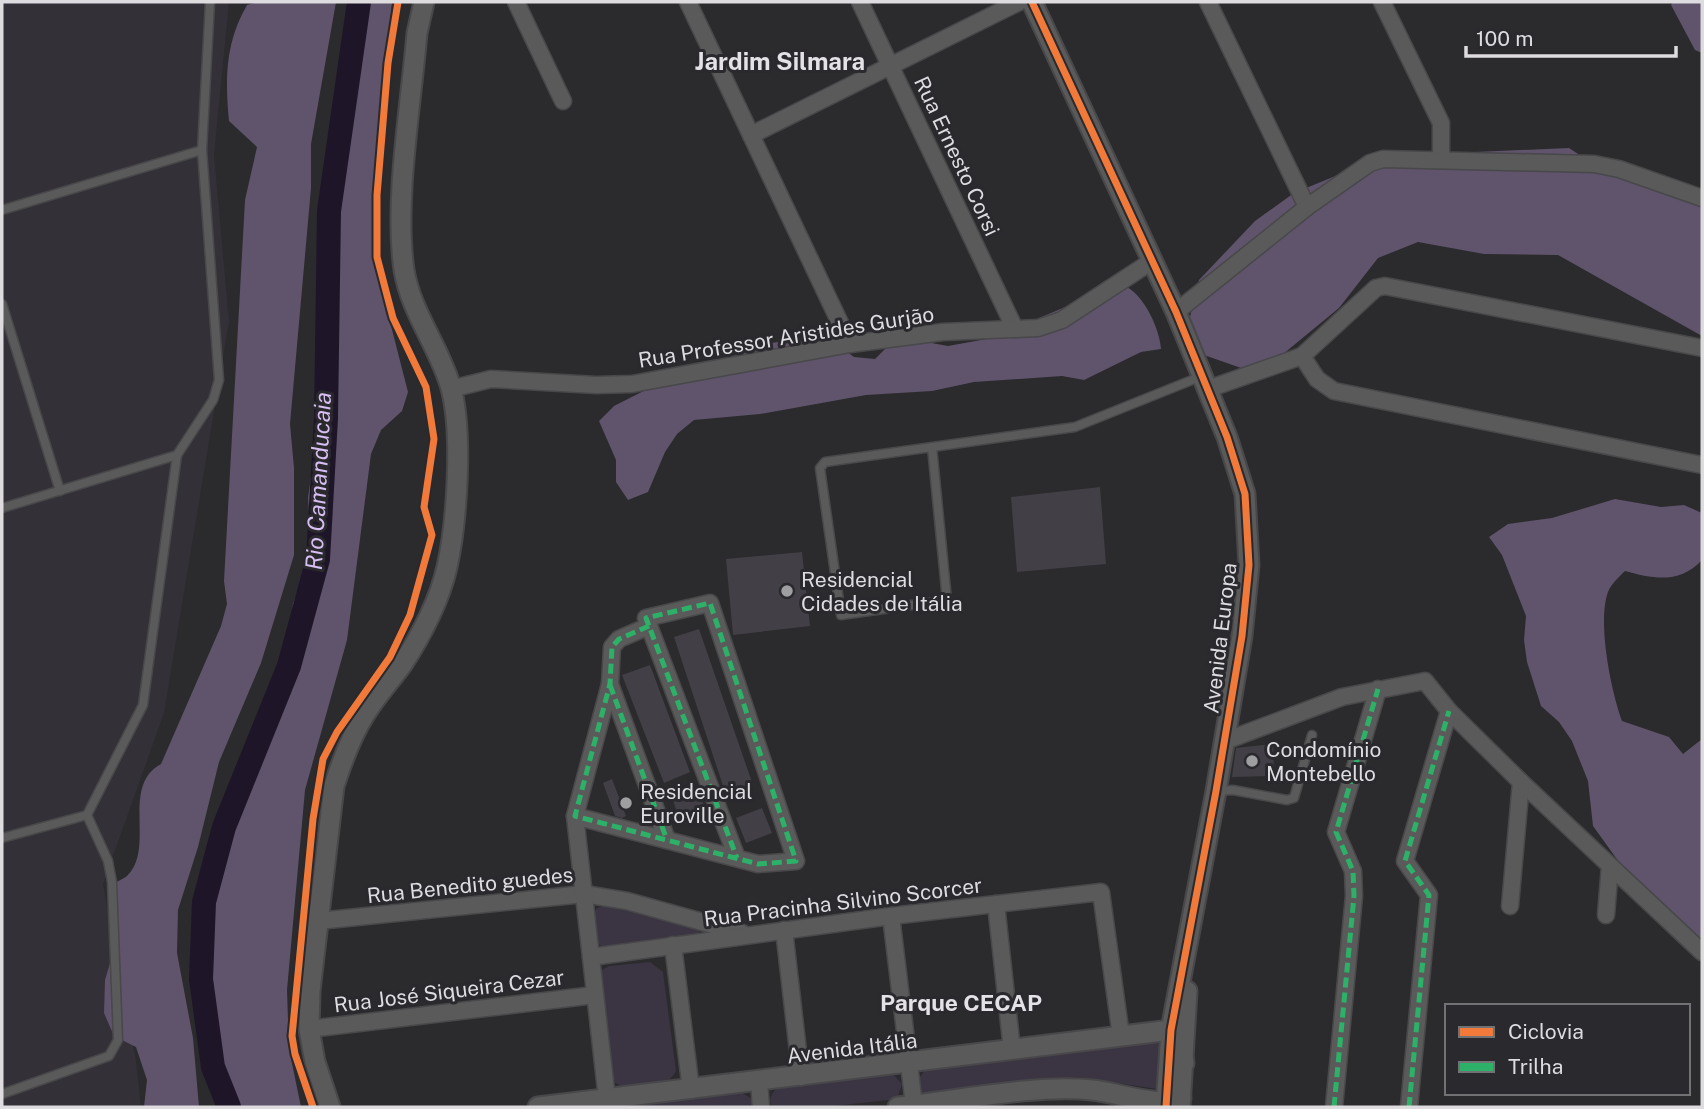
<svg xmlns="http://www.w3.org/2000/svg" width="1704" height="1109" font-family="'Public Sans',sans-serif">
<rect width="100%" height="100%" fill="#2b2a2c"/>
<path fill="#333038" d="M2,2H229L214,155L229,321L164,713L103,884L136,1061L141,1107H2Z"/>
<g fill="#3b3442">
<path d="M608,905L695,923L700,929L698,936L607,950L593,940L592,916L597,908Z"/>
<path d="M650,962L663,972L676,1071C666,1091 625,1096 610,1078L599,979L602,970L609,966Z"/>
<path d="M1152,1041L1164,1046L1163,1083L1157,1089L1077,1077L933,1098L917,1090L916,1082L926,1069Z"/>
<path d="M892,1073L902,1084L897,1099L825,1107H772C768,1098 772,1093 778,1087Z"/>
<path d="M739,1091L752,1099V1107H594Z"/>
</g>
<g fill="#5f546c">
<path d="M258,2H336L311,144V188L290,424L294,468V555L261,663L219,762L198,847L178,910L177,953L193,1038L199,1107H144L147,1080L136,1047L114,1036L104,1013L105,980L119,933L108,905L107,887C113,883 122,880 127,876C156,848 120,786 161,764L221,626L227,604L224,581L245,200L257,147L229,121C225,79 225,43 247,5Z"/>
<path d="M367,2H392L373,233L379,279L408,392L402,411L381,430L371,454L347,640L305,790L287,990L289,1049L301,1107H226L203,1006L205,960L202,893L213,851L238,790L242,769L285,670L293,604L307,563L311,541L308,498L320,412L330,369L323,282L327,240L324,196L330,153L346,112L354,49Z"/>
<path d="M1673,2H1702V53L1695,50L1671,5Z"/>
<path d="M1569,148L1607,173L1702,206V336L1558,255L1484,254L1418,242L1378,258L1339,308L1277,359L1241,368L1204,355L1189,321L1199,280L1255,221L1294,193L1384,156Z"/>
<path d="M1106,280C1112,282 1122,283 1127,287C1145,297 1160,330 1161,349L1141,352L1084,380L1062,376L974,382L932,391L866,395L760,414L694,420L677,434L665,452L648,492L628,500L616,482V460L599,421L614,406L671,377L771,343L794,340L836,344L854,357L875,359L890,344L926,342L948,346L992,338L1070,305Z"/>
<path d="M1615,499L1661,507L1684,505L1702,513V560C1680,584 1654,579 1625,571C1619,577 1611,584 1608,592C1597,622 1611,691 1622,721L1669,737L1683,754L1702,739V948L1642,894L1593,826L1588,781L1572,741L1559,722L1541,706L1527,662L1524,640L1526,616L1502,555L1489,537L1508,524L1552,518Z"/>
</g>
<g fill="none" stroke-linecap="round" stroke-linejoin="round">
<path stroke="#1e1529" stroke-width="24" d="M229,1107L213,1067L201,979L204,902L224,827L289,666L318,559L326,418L329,211L359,2"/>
</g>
<g fill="#433f46">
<path d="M1100,487L1106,564L1017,572L1011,497Z"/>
<path d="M802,552L810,626L733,635L726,559Z"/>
<path d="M699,629L753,785L726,795L674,637Z"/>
<path d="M650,665L690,772L664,783L622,675Z"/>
<path d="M1273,744L1274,776L1232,777L1236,748Z"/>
<path d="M612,779L626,816L622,818L615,816L603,783Z"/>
<path d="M699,791L707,816L681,825L673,800Z"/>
<path d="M762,808L772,833L746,843L736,818Z"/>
</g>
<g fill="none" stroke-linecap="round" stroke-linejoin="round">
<g stroke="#484749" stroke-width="11">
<g id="service">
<path d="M2,210L202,150"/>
<path d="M2,304L60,491"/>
<path d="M932,447L947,600L841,615L820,468L825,462L1075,427L1202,376"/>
<path d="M2,508L177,455"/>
<path d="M1217,791L1233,790L1287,800L1294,798L1312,735"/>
<path d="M2,838L87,815L143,705L177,455L213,400L219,380L202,150L210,2"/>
<path d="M2,1094L109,1056L118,1040L112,882L108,861L87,815"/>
</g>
</g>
<g stroke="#484749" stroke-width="19">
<g id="minor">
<path d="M516,2L563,101"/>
<path d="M688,2L850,344"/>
<path d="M860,2L1015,329"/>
<path d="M1208,2L1307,207"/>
<path d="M1382,2L1441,123V159"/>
<path d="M751,135L1019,2"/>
<path d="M1176,312L1307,207L1370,163L1383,159L1594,164L1619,169L1702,198"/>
<path d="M1302,356L1317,379L1334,391L1702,465"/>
<path d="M451,389L491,379L596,385L632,384L850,344L943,332L1038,328L1062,320L1152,261"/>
<path d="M1208,389L1302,356L1376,288L1385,286L1702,348"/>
<path d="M610,684L667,840"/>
<path d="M1225,741L1342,697L1425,681L1449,711L1521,782L1702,952"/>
<path d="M575,816L758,864L796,861L710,603L646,618L737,858"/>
<path d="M996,904L1012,1050"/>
<path d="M1510,906L1521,782"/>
<path d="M1606,915L1610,866"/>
<path d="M891,916L914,1105"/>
<path d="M318,921L584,894L627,901L742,933"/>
<path d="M784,930L801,1077"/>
<path d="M673,945L691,1090"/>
<path d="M591,957L891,916L1101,892L1121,1036"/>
<path d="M309,1029L595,995"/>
<path d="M759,1082L761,1107"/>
<path d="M607,1099L575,816L610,684L612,647L619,639L649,626"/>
<path d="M1334,1107L1354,896L1353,871L1336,832L1378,689"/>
<path d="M1409,1107L1429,895L1405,861L1449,711"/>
</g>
</g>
<g stroke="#484749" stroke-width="23">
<g id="tertiary">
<path d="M1032,2L1176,312L1227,437L1245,494L1249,565L1242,636L1216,791L1171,1030L1166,1107"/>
<path d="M330,1107L315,1062L309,1029L310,991L334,786C342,761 351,736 365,714C376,696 391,680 403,663C421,636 440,599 447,567C457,522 463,433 451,388C440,348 411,313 404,270C394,201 411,105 417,33L424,2"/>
<path d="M538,1107L1171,1030L1179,1036L1184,1063"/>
<path d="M898,1107C955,1101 1036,1084 1092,1090C1115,1092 1163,1109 1181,1098"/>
<path d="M1180,1107L1187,991"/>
</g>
</g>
<use href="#service" stroke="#5a5a5b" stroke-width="8"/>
<use href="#minor" stroke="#5a5a5b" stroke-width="16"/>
<use href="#tertiary" stroke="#5a5a5b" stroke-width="19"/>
<g stroke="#2db169" stroke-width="5" stroke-dasharray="10 5" stroke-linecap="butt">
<path d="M649,626L619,639L612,647L610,684L575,816L758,864L796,861L710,603L646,618L649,626L737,858"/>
<path d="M610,685L667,840"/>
<path d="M1334,1107L1354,896L1353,871L1336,832L1378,689"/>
<path d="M1409,1107L1429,895L1405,861L1449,711"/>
</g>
<g stroke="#2a292d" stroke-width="11">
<g id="cycleway">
<path d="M1032,2L1176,312L1227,437L1245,494L1249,565L1242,636L1216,791L1171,1030L1166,1107"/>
<path d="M313,1107L295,1054L292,1036L313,819L323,759L337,732L390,657L410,615L432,535L424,507L434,439L426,387L393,318L377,257V195L388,63L398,2"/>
</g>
</g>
<use href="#cycleway" stroke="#f17a3a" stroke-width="7"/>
</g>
<g fill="#9f9ea0" stroke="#2a292d" stroke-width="2.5">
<circle cx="787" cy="591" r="7"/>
<circle cx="1252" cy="761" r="7"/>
<circle cx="626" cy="803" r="7"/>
</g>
<g text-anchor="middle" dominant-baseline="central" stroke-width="6" stroke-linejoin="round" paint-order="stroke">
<g font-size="21" fill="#dedcdf" stroke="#2a292d">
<text transform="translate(957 156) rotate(65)">Rua Ernesto Corsi</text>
<text transform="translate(786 337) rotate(-9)">Rua Professor Aristides Gurjão</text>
<text transform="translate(1220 638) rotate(-83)">Avenida Europa</text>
<text transform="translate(470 885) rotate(-6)">Rua Benedito guedes</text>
<text transform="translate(843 902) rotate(-7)">Rua Pracinha Silvino Scorcer</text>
<text transform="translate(449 991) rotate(-7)">Rua José Siqueira Cezar</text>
<text transform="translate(852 1048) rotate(-7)">Avenida Itália</text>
</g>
<g font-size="21" fill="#dedcdf" stroke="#2a292d" text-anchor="start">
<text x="801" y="579">Residencial<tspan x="801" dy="24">Cidades de Itália</tspan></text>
<text x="1266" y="749">Condomínio<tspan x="1266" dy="24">Montebello</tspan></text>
<text x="640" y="791">Residencial<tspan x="640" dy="24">Euroville</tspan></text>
</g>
<g font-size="23" font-style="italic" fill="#d7bff3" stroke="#2a292d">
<text transform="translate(318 481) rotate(-87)">Rio Camanducaia</text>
</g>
<g font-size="23" font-weight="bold" fill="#e4e1e7" stroke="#2a292d">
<text x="961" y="1002">Parque CECAP</text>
</g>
<g font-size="24" font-weight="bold" fill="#e4e1e7" stroke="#2a292d">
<text x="780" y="61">Jardim Silmara</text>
</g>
</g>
<rect width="1704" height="1109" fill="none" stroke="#dedcdf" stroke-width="7"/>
<rect x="1445" y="1004" width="245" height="91" fill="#2a292d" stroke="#727174" stroke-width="2"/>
<rect x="1459" y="1027" width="35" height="10" fill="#f17a3a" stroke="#727174" stroke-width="2"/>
<text x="1508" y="1039" font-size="21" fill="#dedcdf">Ciclovia</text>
<rect x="1459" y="1062" width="35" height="10" fill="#2db169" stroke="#727174" stroke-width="2"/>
<text x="1508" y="1074" font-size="21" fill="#dedcdf">Trilha</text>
<path d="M1466 46v10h210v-10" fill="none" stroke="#dedcdf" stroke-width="3.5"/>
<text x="1476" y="46" font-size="21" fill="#dedcdf" stroke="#2a292d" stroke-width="5" paint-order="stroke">100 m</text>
</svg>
